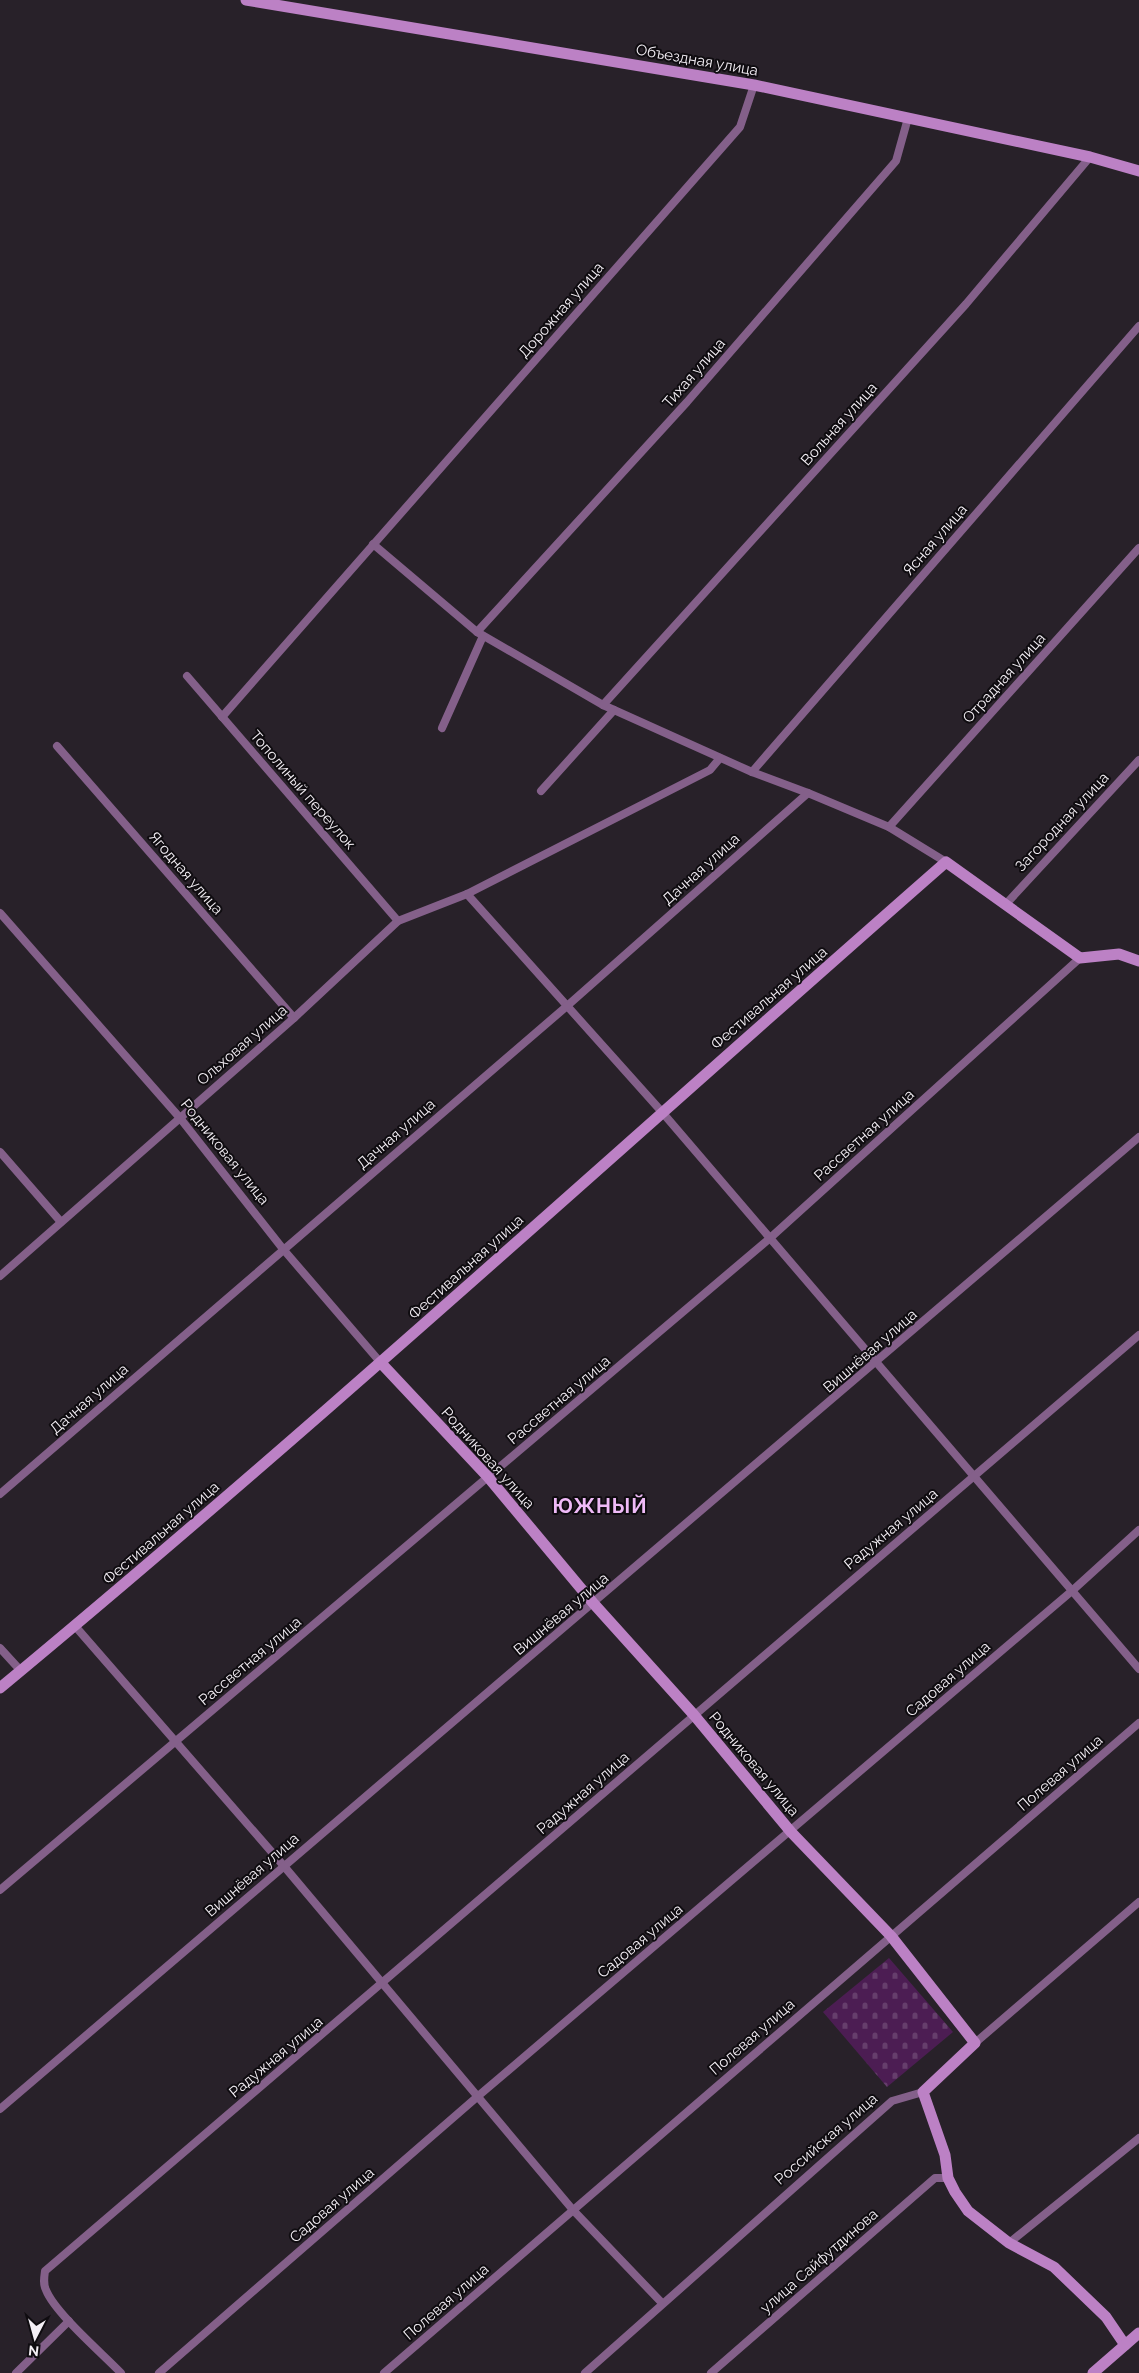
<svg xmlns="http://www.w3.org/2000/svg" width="1139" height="2373" font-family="Raleway,sans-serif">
<defs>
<pattern id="cemetery-stones" width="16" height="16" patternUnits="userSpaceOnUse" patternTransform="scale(1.25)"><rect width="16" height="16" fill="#4c1d53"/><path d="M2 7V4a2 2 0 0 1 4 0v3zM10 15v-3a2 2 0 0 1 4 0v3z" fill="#663e6c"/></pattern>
</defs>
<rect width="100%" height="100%" fill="#282129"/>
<path fill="url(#cemetery-stones)" d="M889,1958L953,2032L887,2087L823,2012Z"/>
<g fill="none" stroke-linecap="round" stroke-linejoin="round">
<g stroke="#84608a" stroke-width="8">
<path d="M373,544L477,632L603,705L752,772L808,793L889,827L946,862"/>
<path d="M477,632L687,402L896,161L908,118"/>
<path d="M187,676L398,921"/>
<path d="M603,705L966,304L1090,157"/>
<path d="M222,717L740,127L754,85"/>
<path d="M442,728L483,636"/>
<path d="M57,746L294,1018"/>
<path d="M752,772L1139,326"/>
<path d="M541,791L614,710"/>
<path d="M889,827L1139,548"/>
<path d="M467,894L662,1112L1139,1669"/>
<path d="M1006,904L1139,760"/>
<path d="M0,913L180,1118L283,1249L381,1363"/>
<path d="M0,1152L61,1222"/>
<path d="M0,1276L294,1018L398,921L467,894L710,770L720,758"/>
<path d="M0,1494L567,1006L808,793"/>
<path d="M75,1626L283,1865L573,2210L662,2303"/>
<path d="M0,1648L21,1671"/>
<path d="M0,1890L769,1239L1080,958"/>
<path d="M975,2043L1139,1902"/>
<path d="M0,2109C378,1783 761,1464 1139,1137"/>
<path d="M1009,2243L1139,2138"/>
<path d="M16,2373L69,2321"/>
<path d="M121,2373C103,2354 55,2313 46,2290C43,2284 44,2278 45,2271L1139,1335"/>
<path d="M159,2373L477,2097L1073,1590L1139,1530"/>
<path d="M384,2373L1139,1723"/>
<path d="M585,2373L892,2101L923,2092"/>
<path d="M711,2373L935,2178H948"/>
</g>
<g stroke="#bc81c5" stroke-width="11">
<path d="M246,0L754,85L1090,157L1139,171"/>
<path d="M381,1363L488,1477L594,1604L694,1715L791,1832L891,1936L975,2043L923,2092L945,2155L948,2178L955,2192L968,2211L1009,2243L1054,2267L1106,2317L1125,2345"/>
<path d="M0,1688C322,1421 631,1138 946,862L1080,958L1119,954L1139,961"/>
<path d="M1093,2373L1139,2333"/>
</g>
</g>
<g text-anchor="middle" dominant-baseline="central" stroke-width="4" stroke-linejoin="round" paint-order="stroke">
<g font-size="15" fill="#f4eff5" stroke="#0f0c10">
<text transform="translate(697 60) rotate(10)">Объездная улица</text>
<text transform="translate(561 310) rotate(-49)">Дорожная улица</text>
<text transform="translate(694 373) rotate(-49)">Тихая улица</text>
<text transform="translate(839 424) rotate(-48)">Вольная улица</text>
<text transform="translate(935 540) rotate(-49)">Ясная улица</text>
<text transform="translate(1004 678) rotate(-48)">Отрадная улица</text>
<text transform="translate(303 790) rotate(49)">Тополиный переулок</text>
<text transform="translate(1062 822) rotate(-47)">Загородная улица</text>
<text transform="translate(701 869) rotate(-42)">Дачная улица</text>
<text transform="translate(186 873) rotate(49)">Ягодная улица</text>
<text transform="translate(769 998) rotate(-41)">Фестивальная улица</text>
<text transform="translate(242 1045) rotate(-41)">Ольховая улица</text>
<text transform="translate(396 1134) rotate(-41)">Дачная улица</text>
<text transform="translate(864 1135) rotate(-42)">Рассветная улица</text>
<text transform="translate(225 1152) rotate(51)">Родниковая улица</text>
<text transform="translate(466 1267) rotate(-42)">Фестивальная улица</text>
<text transform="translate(870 1351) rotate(-41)">Вишнёвая улица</text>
<text transform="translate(89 1399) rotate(-41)">Дачная улица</text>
<text transform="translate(559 1400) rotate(-40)">Рассветная улица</text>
<text transform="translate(488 1458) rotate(48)">Родниковая улица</text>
<text transform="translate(891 1529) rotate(-40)">Радужная улица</text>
<text transform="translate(161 1533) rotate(-41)">Фестивальная улица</text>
<text transform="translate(561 1614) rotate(-40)">Вишнёвая улица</text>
<text transform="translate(250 1661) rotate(-40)">Рассветная улица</text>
<text transform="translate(948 1679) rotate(-41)">Садовая улица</text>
<text transform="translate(754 1764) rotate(50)">Родниковая улица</text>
<text transform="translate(1060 1773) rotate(-41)">Полевая улица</text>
<text transform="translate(583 1793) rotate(-41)">Радужная улица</text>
<text transform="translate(252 1875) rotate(-41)">Вишнёвая улица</text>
<text transform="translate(640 1941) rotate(-40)">Садовая улица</text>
<text transform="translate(752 2037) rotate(-41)">Полевая улица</text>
<text transform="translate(276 2057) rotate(-40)">Радужная улица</text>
<text transform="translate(826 2139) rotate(-41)">Российская улица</text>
<text transform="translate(332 2205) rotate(-41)">Садовая улица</text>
<text transform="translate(819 2261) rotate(-41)">улица Сайфутдинова</text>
<text transform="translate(446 2302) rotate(-41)">Полевая улица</text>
</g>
<g font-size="20" font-weight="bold" letter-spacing="1" fill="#efbaf7" stroke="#0f0c10">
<text x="600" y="1506">ЮЖНЫЙ</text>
</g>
</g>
<g transform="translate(35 2338) rotate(186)" stroke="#0f0c10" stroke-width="4" paint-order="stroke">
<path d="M0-4L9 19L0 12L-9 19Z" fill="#f4eff5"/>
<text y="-8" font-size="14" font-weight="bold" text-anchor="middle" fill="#f4eff5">N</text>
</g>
</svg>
